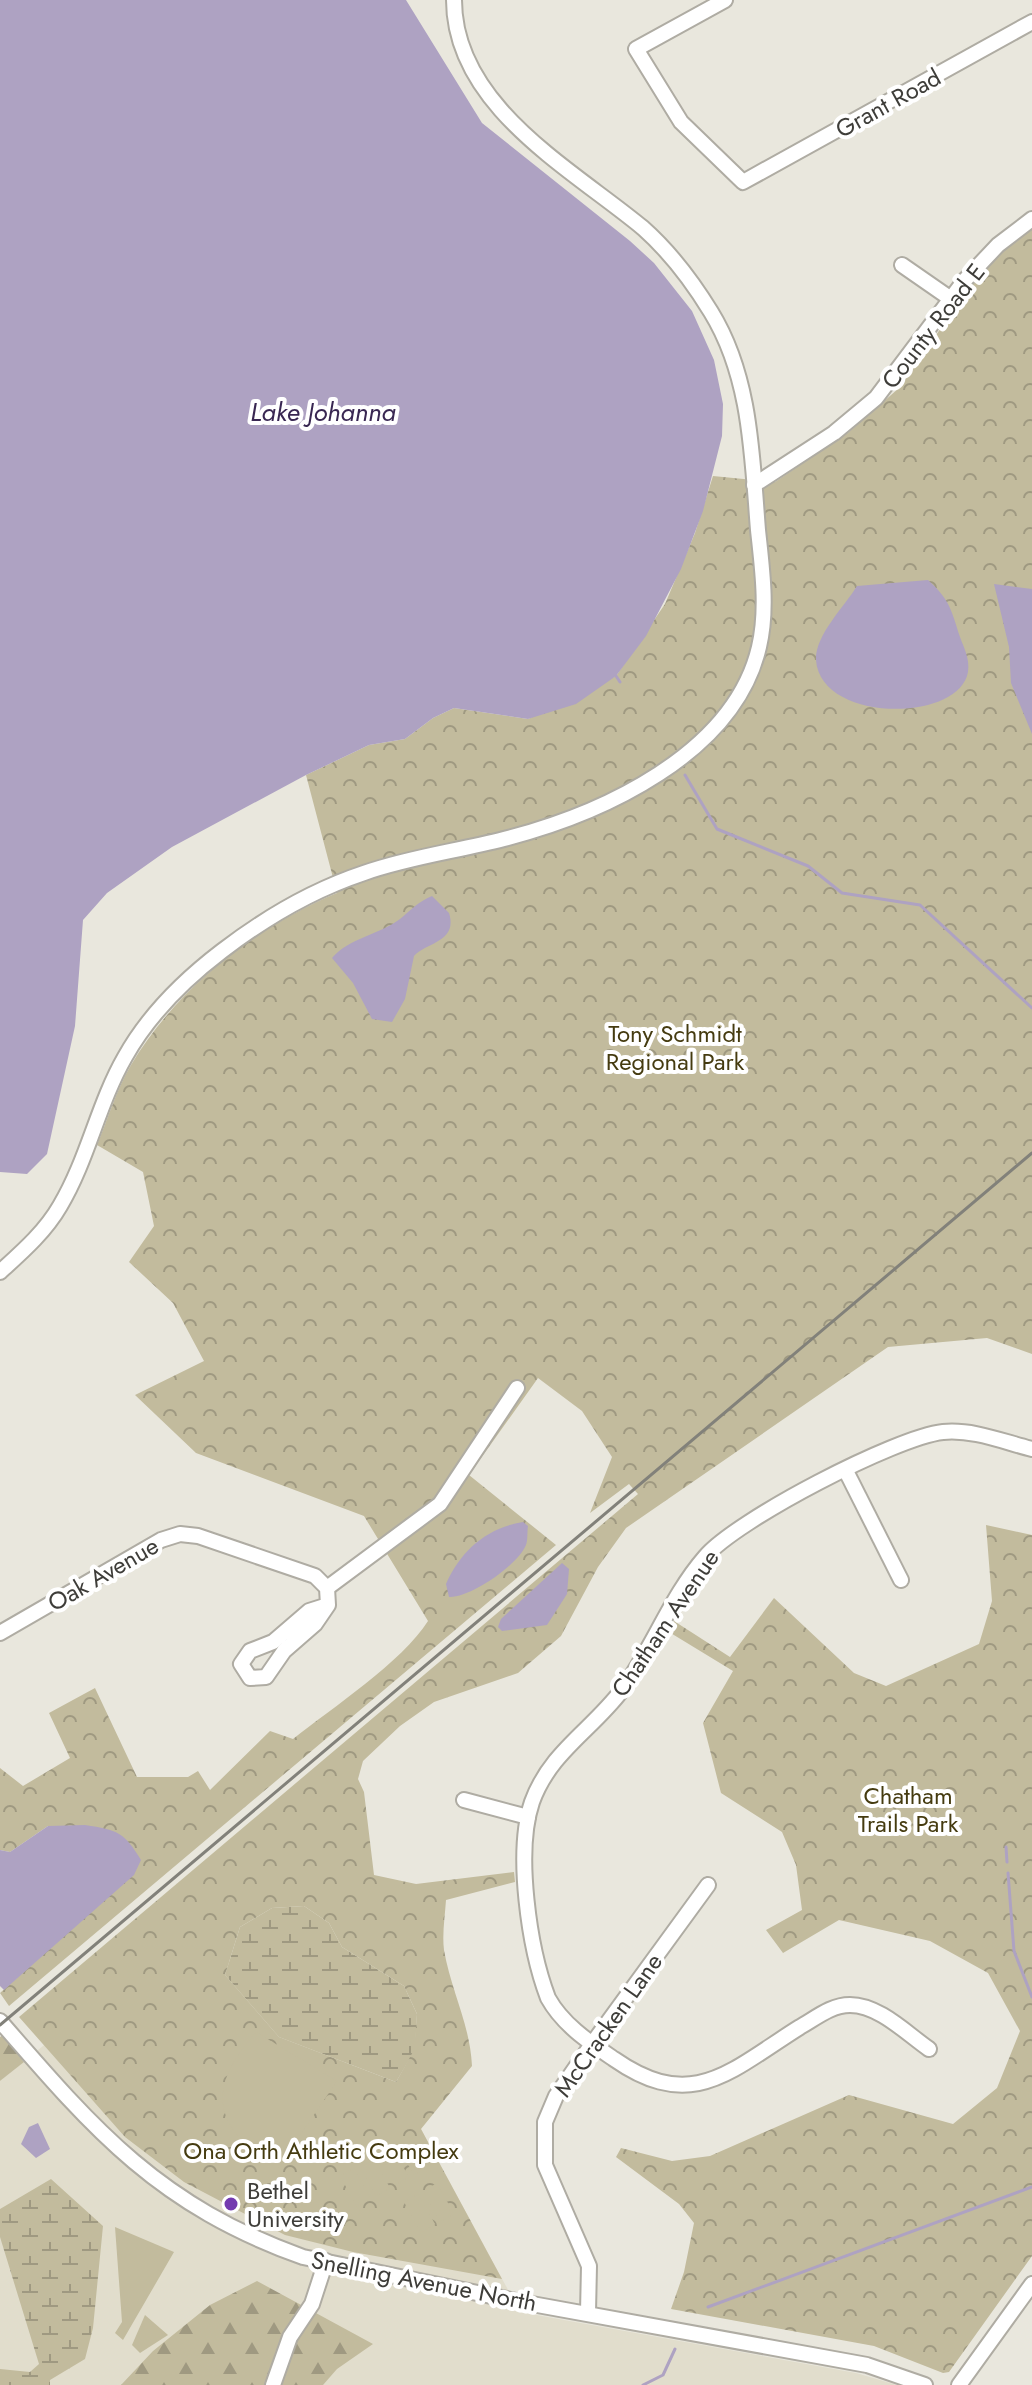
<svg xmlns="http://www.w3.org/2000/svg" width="1032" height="2385" font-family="Jost,sans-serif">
<defs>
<pattern id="forest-firs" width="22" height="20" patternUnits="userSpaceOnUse" patternTransform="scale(2)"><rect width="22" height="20" fill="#c2bb9d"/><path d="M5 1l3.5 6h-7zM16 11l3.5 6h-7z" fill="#9f9981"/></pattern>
<pattern id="wetland-marsh" width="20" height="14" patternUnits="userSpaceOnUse" patternTransform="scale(2)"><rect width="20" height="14" fill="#c2bb9d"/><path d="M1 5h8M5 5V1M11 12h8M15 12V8" fill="none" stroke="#9f9981"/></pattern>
<pattern id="park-crowns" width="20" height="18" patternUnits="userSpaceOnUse" patternTransform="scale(2)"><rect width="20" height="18" fill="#c2bb9d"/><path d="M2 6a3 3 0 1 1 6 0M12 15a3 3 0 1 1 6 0" fill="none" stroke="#9f9981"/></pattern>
</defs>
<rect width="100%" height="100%" fill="#e9e7dd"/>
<path fill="#e1ddcc" d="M189,1927L421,2129L520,2312L856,2373L897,2385H0V2081Z"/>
<g fill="url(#forest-firs)">
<path d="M3,2035L24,2062L0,2081V2037Z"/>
<path d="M257,2281L373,2344L337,2369L323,2385H121L153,2351L210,2305Z"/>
</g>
<g fill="url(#wetland-marsh)">
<path d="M304,1906L329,1923L342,1947L404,1986L417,2014L415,2050L396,2082L279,2037L225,1975L240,1927L272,1908Z"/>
<path d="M51,2179L103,2226L93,2328L85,2359L50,2380V2385H0V2369L30,2372L39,2364L0,2237V2209Z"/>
</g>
<g fill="url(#park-crowns)" fill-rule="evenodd">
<path d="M1032,229V1354L987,1338L888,1347L626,1528L598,1567L561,1636L518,1673L434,1702L400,1726L363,1761L358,1779L364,1792L374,1875L416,1884L514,1872L515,1882L446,1900C445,1916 442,1934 444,1950C451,1991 470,2024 472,2066L421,2129L502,2279L353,2252L285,2235L184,2182L125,2137L19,2017L638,1494L629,1484L590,1513L612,1457L582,1411L538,1378L469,1475L556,1545L9,2006L0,1993L94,1909L48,1826L10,1852L0,1850V1768L23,1786L70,1758L49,1713L95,1688L137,1777H188L198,1771L210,1790L270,1731L293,1739C332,1708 402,1662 428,1621L364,1516L196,1453L135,1395L204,1361L173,1303L129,1262L154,1226L143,1172L97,1145C108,1119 116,1090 131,1065C176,989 255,927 337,893L306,775L369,745L405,739L433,718L454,708L528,719L616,676L665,604L695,533L713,476L775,482L849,432L899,388L971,285L1005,250ZM304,1906L329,1923L342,1947L404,1986L417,2014L414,2050L396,2082L279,2037L225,1975L240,1927L272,1908Z"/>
<path d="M986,1525L1032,1535V2256L949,2372L943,2373L874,2346L671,2309L684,2272L694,2223L679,2204L616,2157L621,2148L672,2161L710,2156L849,2095L953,2124L997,2088L1020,2031L988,1973L930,1941L839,1920L783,1953L766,1930L802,1910L796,1865L782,1832L721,1793L703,1723L733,1671L669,1632L674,1621L730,1657L774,1598L854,1673L886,1686L979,1644L992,1601Z"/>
</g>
<g fill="#c2bb9d">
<path d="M256,2032L337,2081L277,2169C214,2127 204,2091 256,2032Z"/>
<path d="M411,2136L428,2167L414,2175L396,2144Z"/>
<path d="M392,2147L409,2177L395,2185L377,2155Z"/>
<path d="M373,2157L390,2188L376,2196L359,2165Z"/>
<path d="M354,2168L371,2199L357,2207L340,2176Z"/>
<path d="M437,2183L454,2214L440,2222L423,2191Z"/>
<path d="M418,2194L435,2224L421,2233L404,2202Z"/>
<path d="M115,2227L174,2252L123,2340L115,2333L122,2322Z"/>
<path d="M145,2315L168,2335L140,2353L132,2345Z"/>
</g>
<g fill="#aea2c2">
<path d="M0,0H406L482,123L630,241L654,263L692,311L714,360L723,404L722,436L703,511L681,569L646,636L616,676L576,704L528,719L454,708L433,718L405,739L369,745L306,775L172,847L107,893L83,920L75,1026L47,1154L27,1174L0,1172Z"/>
<path d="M928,580C950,600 951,609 960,637C964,648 970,659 968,672C959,723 820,723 816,660C815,635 845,606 857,586Z"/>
<path d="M994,584L1032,589V734L1011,683L1009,647Z"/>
<path d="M432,896L449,913C458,942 427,942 414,956L405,999L392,1022L372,1019L353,983L332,958C349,938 379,935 400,919C412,909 418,902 432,896Z"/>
<path d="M523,1522L528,1526C527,1532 528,1540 526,1545C517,1566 470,1598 449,1597L446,1584C461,1550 487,1528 523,1522Z"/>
<path d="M562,1563L569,1569L567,1594L547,1625L502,1631L498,1627L501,1619Z"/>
<path d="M85,1825C118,1830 124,1832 141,1860L134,1875L4,1990L0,1986V1850L10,1852L48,1826Z"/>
<path d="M38,2123L50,2149L36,2158L21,2144L29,2127Z"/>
</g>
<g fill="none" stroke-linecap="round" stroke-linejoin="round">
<g stroke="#aea2c2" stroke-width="3">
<path d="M616,676L620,682"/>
<path d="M685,775L717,829L808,866L842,893L920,905L1032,1008"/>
<path d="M1006,1847L1007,1862"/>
<path d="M1008,1873L1014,1951L1032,1997"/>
<path d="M708,2307L1032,2187"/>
<path d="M643,2385L663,2375L675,2349"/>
</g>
<g stroke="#afaca3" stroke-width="18">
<g id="minor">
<path d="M725,0L636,49L681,122L743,182L1032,22"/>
<path d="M902,265L951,299"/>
<path d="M754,485L834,433L876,398L965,280L998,245L1032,219"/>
<path d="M0,1272C22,1252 45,1232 60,1206C88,1159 98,1104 125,1057C149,1014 184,980 222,951C265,918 313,890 364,873C409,857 458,851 504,839C602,814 734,754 759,647C768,609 762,568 758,530C752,456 751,377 711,312C692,281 670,252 643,228C572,169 454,106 454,0"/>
<path d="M846,1471L901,1580"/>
<path d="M327,1588L440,1504L517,1388"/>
<path d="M0,1633L161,1540L180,1534L198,1536L315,1576L327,1588L328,1605L315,1624L284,1651L266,1677L250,1678L241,1664L250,1651L273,1642L309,1611L328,1605"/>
<path d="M464,1800L528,1817"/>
<path d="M0,2021C96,2132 160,2206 303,2257L521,2302L867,2365L925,2385"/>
<path d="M929,2049C906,2033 879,2005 850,2005C831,2005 816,2018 800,2027C731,2070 693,2114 614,2059C589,2042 563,2025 548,1998C529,1948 515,1852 532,1802C550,1752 592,1730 622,1690C653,1648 671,1596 705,1557C736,1520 896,1437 943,1432C973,1429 1004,1442 1032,1449"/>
<path d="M588,2312L589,2266L545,2165V2122L556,2096L592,2044L708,1885"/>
<path d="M273,2385L290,2337L312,2304L326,2261"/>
<path d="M959,2385L1032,2284"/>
</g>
</g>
<use href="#minor" stroke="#fff" stroke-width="14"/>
<path stroke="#82817a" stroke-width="3" d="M0,2025L1032,1153"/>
</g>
<circle fill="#733ab0" stroke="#fff" stroke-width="3" cx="231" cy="2204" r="8"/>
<g text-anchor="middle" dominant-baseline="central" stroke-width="8" stroke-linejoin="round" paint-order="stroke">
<g font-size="24" fill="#3e3d39" stroke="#fff">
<text transform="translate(888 103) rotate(-29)">Grant Road</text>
<text transform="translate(933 326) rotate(-52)">County Road E</text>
<text transform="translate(103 1574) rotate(-30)">Oak Avenue</text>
<text transform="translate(665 1623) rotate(-56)">Chatham Avenue</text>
<text transform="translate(608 2025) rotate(-55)">McCracken Lane</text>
<text transform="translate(424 2281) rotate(11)">Snelling Avenue North</text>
</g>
<g font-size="24" fill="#453b10" stroke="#fff">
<text x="675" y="1033">Tony Schmidt<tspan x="675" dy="28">Regional Park</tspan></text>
<text x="908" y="1795">Chatham<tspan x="908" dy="28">Trails Park</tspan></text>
<text x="321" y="2150">Ona Orth Athletic Complex</text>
</g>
<g font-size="24" fill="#3e3d39" stroke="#fff" text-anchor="start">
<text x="247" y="2190">Bethel<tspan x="247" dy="28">University</tspan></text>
</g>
<g font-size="26" font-style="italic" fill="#392752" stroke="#fff">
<text x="323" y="412">Lake Johanna</text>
</g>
</g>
</svg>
